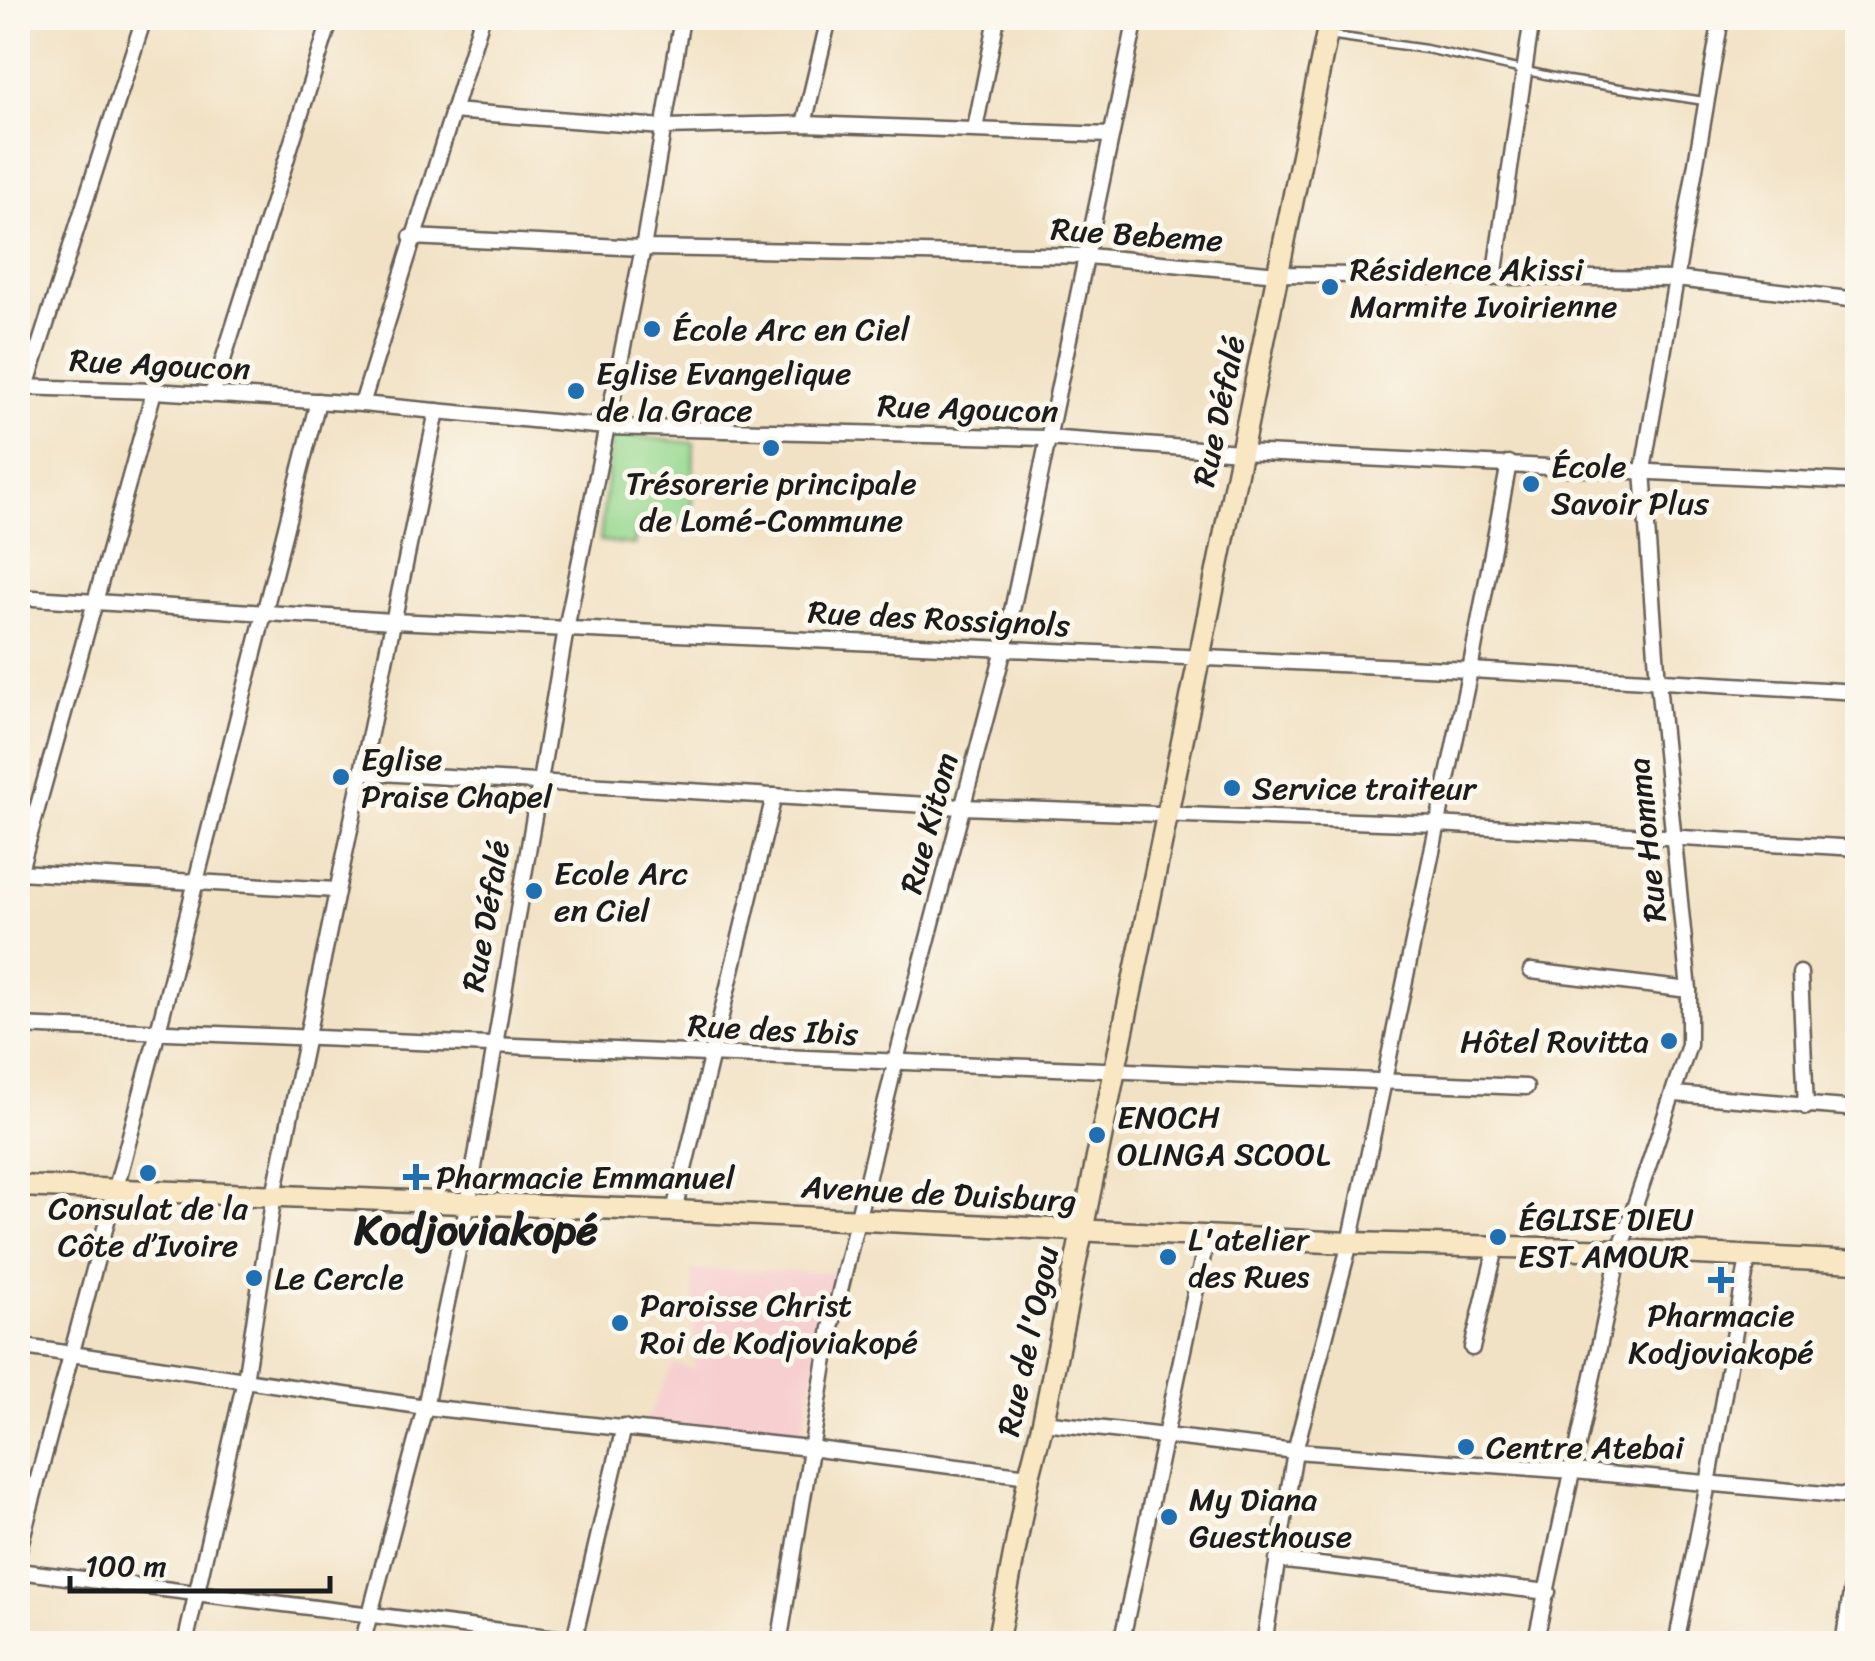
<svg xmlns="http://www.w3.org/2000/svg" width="1875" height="1661" font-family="Sriracha,sans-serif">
<rect width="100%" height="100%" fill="#fbf7ec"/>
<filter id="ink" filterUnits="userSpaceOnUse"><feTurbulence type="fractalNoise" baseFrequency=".01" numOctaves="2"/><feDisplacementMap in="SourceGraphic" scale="20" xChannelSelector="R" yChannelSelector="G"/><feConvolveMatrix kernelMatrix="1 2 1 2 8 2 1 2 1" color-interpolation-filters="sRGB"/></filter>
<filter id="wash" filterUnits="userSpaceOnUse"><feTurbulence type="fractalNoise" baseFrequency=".0048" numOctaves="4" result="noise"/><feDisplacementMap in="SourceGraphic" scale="40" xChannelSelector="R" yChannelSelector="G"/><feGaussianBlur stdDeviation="2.25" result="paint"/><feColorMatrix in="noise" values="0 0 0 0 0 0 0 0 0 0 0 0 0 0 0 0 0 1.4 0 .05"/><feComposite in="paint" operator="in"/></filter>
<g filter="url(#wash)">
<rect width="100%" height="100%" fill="#f2e2c5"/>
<path fill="#f7cfd0" d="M692,1270L835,1272L803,1429L795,1435L643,1427L673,1364L695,1369Z"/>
<path fill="#96d88f" stroke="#597a56" stroke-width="2.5" d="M612,434L694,443L692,522L638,524L634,545L600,541Z"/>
</g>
<g filter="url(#ink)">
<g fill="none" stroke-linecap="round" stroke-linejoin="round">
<g stroke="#676157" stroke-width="11">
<path id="lane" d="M1328,35L1426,49L1568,80L1704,101"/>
</g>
<g stroke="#676157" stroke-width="19">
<g id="street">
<path d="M452,111L663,127L804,124L1110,135"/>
<path d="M804,124L829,18"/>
<path d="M975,129L997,18"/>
<path d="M411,237L643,248L1088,256L1278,274L1676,279L1858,300"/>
<path d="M1494,278L1532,18"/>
<path d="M18,387L154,391L362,404L606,427L1046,438L1241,452L1858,482"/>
<path d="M26,387L144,18"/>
<path d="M212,395L331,18"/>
<path d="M362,404L482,18"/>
<path d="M18,597L393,621L1470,670L1858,692"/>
<path d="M364,772L962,807L1437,824L1858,848"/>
<path d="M18,872L336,890"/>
<path d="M18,877L154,391"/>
<path d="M1531,971L1689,990"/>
<path d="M1800,973L1806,1107"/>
<path d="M18,1026L1526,1087"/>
<path d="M1675,1094L1858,1109"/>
<path d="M674,1211L774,796"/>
<path d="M18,1346L425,1407L809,1448L1029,1476"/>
<path d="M1472,1348L1496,1248"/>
<path d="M1043,1422L1295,1451L1574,1471L1858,1497"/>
<path d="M18,1553L158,1031L318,401"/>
<path d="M1277,1560L1548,1592"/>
<path d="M18,1571L606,1644"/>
<path d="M185,1644L245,1380L274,1195L437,411"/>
<path d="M362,1644L425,1407L468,1203L566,629L643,248L682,18"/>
<path d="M573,1644L624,1427"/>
<path d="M779,1644L831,1328L895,1064L1004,649L1136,18"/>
<path d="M1121,1644L1207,1237"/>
<path d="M1264,1644L1295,1451L1350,1243L1470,670L1509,463"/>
<path d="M1535,1644L1620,1250L1689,1045V990L1658,683L1643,470L1721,18"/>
<path d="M1676,1644L1708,1484L1748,1258"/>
<path d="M1843,1644L1858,1548"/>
</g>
</g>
<g stroke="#676157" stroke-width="25">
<g id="secondary">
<path d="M18,1186L674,1211L1350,1243L1620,1250L1858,1262"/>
<path d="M997,1644L1029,1476L1043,1422L1330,18"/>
</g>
</g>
<use href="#lane" stroke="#fff" stroke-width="6"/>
<use href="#street" stroke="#fff" stroke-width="14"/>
<use href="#secondary" stroke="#f9e7c3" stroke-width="20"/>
</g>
</g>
<g fill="#1f6fb2" stroke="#fbf7ec" stroke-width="4">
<circle cx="1330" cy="287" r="10"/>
<circle cx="652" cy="329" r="10"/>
<circle cx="576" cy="391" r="10"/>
<circle cx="771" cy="448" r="10"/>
<circle cx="1531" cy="484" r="10"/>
<circle cx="341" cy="777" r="10"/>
<circle cx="1232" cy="788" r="10"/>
<circle cx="534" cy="891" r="10"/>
<circle cx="1669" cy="1041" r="10"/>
<circle cx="1097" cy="1135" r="10"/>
<circle cx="148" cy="1173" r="10"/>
<path d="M411 1162h10v10h10v10h-10v10h-10v-10h-10v-10h10z"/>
<circle cx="1498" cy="1237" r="10"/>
<circle cx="1168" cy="1257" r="10"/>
<circle cx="254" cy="1278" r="10"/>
<path d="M1716 1265h10v10h10v10h-10v10h-10v-10h-10v-10h10z"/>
<circle cx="620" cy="1323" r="10"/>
<circle cx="1466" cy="1447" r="10"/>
<circle cx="1169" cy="1517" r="10"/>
</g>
<g text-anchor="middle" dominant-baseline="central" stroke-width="10" stroke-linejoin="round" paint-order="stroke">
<g font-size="32" fill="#1c1c1c" stroke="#fbf7ec">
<text transform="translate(1137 235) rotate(4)">Rue Bebeme</text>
<text transform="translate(160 365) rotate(3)">Rue Agoucon</text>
<text transform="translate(968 409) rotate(2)">Rue Agoucon</text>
<text transform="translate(1219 411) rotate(-78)">Rue Défalé</text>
<text transform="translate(939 619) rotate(3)">Rue des Rossignols</text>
<text transform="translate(929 823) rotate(-75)">Rue Kitom</text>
<text transform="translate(1647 840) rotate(-96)">Rue Homma</text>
<text transform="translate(486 916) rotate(-80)">Rue Défalé</text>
<text transform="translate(773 1030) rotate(3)">Rue des Ibis</text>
<text transform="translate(939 1194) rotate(3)">Avenue de Duisburg</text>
<text transform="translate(1028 1341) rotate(-78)">Rue de l'Ogou</text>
</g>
<g font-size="32" fill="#1c1c1c" stroke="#fbf7ec" text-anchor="start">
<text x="1350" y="269">Résidence Akissi<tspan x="1350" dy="37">Marmite Ivoirienne</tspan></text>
<text x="672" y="329">École Arc en Ciel</text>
<text x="596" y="373">Eglise Evangelique<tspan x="596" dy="37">de la Grace</tspan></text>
<text x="1551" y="466">École<tspan x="1551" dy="37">Savoir Plus</tspan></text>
<text x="771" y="483" text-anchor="middle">Trésorerie principale<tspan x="771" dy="37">de Lomé-Commune</tspan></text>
<text x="361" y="759">Eglise<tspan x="361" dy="37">Praise Chapel</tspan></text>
<text x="1252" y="788">Service traiteur</text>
<text x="554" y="873">Ecole Arc<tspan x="554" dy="37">en Ciel</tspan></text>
<text x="1649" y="1041" text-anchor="end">Hôtel Rovitta</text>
<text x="1117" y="1117">ENOCH<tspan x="1117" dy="37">OLINGA SCOOL</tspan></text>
<text x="436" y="1177">Pharmacie Emmanuel</text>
<text x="148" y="1208" text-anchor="middle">Consulat de la<tspan x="148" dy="37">Côte d’Ivoire</tspan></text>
<text x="1518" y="1219">ÉGLISE DIEU<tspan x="1518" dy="37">EST AMOUR</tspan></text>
<text x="1188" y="1239">L'atelier<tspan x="1188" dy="37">des Rues</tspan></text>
<text x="274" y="1278">Le Cercle</text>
<text x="640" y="1305">Paroisse Christ<tspan x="640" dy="37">Roi de Kodjoviakopé</tspan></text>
<text x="1721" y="1315" text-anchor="middle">Pharmacie<tspan x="1721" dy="37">Kodjoviakopé</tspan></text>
<text x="1486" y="1447">Centre Atebai</text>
<text x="1189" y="1499">My Diana<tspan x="1189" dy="37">Guesthouse</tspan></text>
</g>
<g font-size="42" font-weight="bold" fill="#1c1c1c" stroke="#fbf7ec">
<text x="476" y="1230">Kodjoviakopé</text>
</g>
</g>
<rect width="1875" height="1661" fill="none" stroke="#fbf7ec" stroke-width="60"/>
<path d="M70 1576v15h260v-15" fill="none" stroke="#1c1c1c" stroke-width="5"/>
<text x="85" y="1576" font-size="30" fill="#1c1c1c" stroke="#fbf7ec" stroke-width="8" paint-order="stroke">100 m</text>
</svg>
